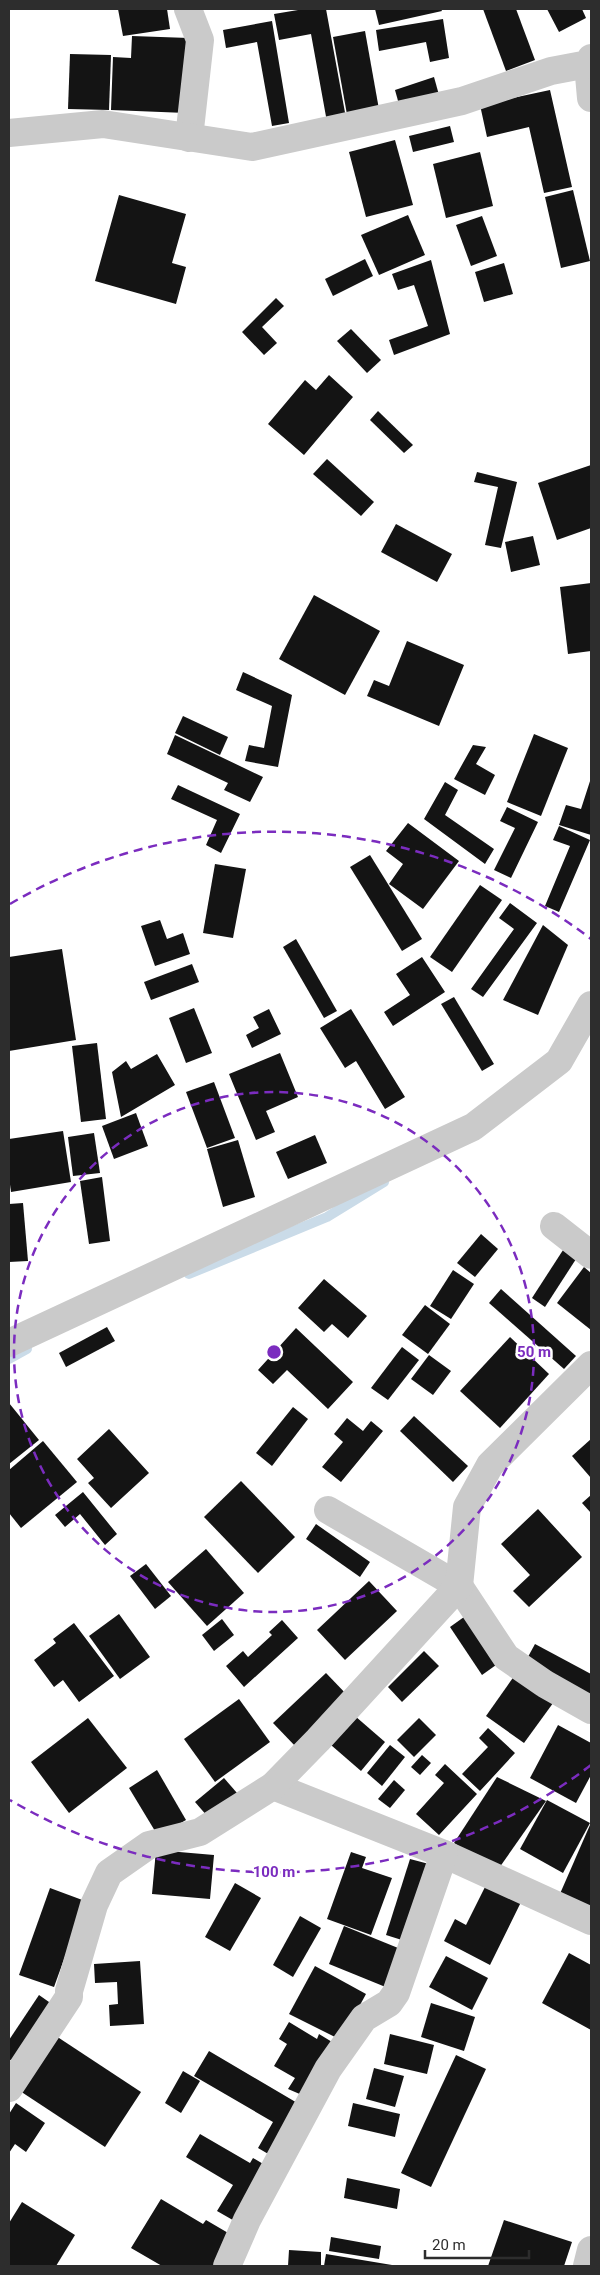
<svg xmlns="http://www.w3.org/2000/svg" width="600" height="2275" font-family="Roboto,sans-serif">
<rect width="100%" height="100%" fill="#fff"/>
<g fill="none" stroke-linecap="round" stroke-linejoin="round">
<g stroke="#cadbe8" stroke-width="10">
<path d="M189,1274L327,1217L384,1182"/>
<path d="M9,1359L27,1349"/>
</g>
</g>
<g fill="#141414">
<path d="M118,9H167L170,29L123,36Z"/>
<path d="M304,9H326L346,118L327,122L311,34L279,40L274,14Z"/>
<path d="M375,9H441L442,11L379,25Z"/>
<path d="M483,9H516L535,60L506,71Z"/>
<path d="M547,9H582L586,18L559,32Z"/>
<path d="M443,19L449,58L430,62L426,42L379,51L376,30Z"/>
<path d="M272,21L289,123L272,126L257,42L226,48L223,30Z"/>
<path d="M365,31L380,115L348,120L333,37Z"/>
<path d="M132,36L189,38L186,113L111,110L113,57L131,58Z"/>
<path d="M70,54L111,55L109,110L68,109Z"/>
<path d="M434,77L439,95L400,108L395,90Z"/>
<path d="M550,90L572,187L544,193L529,127L487,137L480,105Z"/>
<path d="M450,126L454,142L413,152L409,136Z"/>
<path d="M395,140L413,205L366,217L349,152Z"/>
<path d="M480,152L493,206L446,218L433,164Z"/>
<path d="M573,190L590,261L561,268L545,197Z"/>
<path d="M119,195L186,214L172,263L186,267L176,304L95,281Z"/>
<path d="M408,215L425,255L379,275L361,235Z"/>
<path d="M482,216L497,256L471,266L456,225Z"/>
<path d="M365,259L373,276L333,296L325,279Z"/>
<path d="M431,260L450,334L394,355L389,340L428,326L414,285L398,290L392,274Z"/>
<path d="M504,263L513,294L484,302L475,272Z"/>
<path d="M276,298L284,306L262,327L277,343L264,355L242,332Z"/>
<path d="M351,329L381,360L367,373L337,341Z"/>
<path d="M329,375L353,397L304,455L268,424L305,380L316,390Z"/>
<path d="M378,411L413,445L404,453L370,420Z"/>
<path d="M327,459L374,502L361,516L313,474Z"/>
<path d="M591,465V528L557,540L538,483Z"/>
<path d="M477,472L517,482L501,548L485,545L498,487L474,482Z"/>
<path d="M396,524L452,554L437,582L381,552Z"/>
<path d="M533,536L540,565L511,572L505,542Z"/>
<path d="M591,583V651L568,654L560,587Z"/>
<path d="M314,595L380,631L345,695L279,659Z"/>
<path d="M407,641L464,665L439,726L367,696L374,680L389,686Z"/>
<path d="M243,672L292,695L278,767L245,761L249,745L264,748L272,706L236,690Z"/>
<path d="M183,716L228,737L220,755L175,733Z"/>
<path d="M534,734L568,748L541,816L507,802Z"/>
<path d="M175,735L263,777L250,802L224,790L228,783L167,754Z"/>
<path d="M473,745L486,747L476,764L495,775L485,795L454,779Z"/>
<path d="M591,778V835L559,825L566,805L581,809Z"/>
<path d="M445,782L458,790L445,815L494,849L485,864L424,819Z"/>
<path d="M178,785L240,814L221,853L206,845L217,820L171,799Z"/>
<path d="M507,807L538,822L511,878L494,870L515,828L500,821Z"/>
<path d="M408,823L459,861L423,909L389,884L403,864L386,851Z"/>
<path d="M559,826L590,840L559,912L545,906L570,846L553,840Z"/>
<path d="M370,855L422,939L402,951L350,867Z"/>
<path d="M215,864L246,869L233,938L203,933Z"/>
<path d="M480,885L502,900L452,972L430,957Z"/>
<path d="M510,903L537,923L483,997L471,989L514,929L499,918Z"/>
<path d="M160,920L167,939L183,933L190,954L155,966L141,926Z"/>
<path d="M543,925L568,945L538,1015L503,1000Z"/>
<path d="M296,939L337,1011L324,1018L283,947Z"/>
<path d="M62,949L76,1040L9,1051V957Z"/>
<path d="M422,957L445,992L393,1026L384,1012L410,995L396,974Z"/>
<path d="M192,964L199,982L151,1000L144,982Z"/>
<path d="M454,997L494,1064L482,1071L441,1004Z"/>
<path d="M194,1008L212,1053L186,1063L169,1018Z"/>
<path d="M269,1009L281,1034L252,1048L246,1035L259,1028L253,1017Z"/>
<path d="M351,1009L405,1097L385,1109L356,1061L345,1068L320,1028Z"/>
<path d="M97,1043L106,1119L81,1122L72,1046Z"/>
<path d="M280,1053L298,1097L266,1111L275,1132L256,1140L229,1074Z"/>
<path d="M157,1054L175,1085L121,1117L112,1072L126,1061L131,1069Z"/>
<path d="M214,1082L235,1138L207,1148L186,1092Z"/>
<path d="M136,1113L148,1146L114,1159L102,1126Z"/>
<path d="M63,1131L71,1182L11,1192L9,1177V1139Z"/>
<path d="M94,1133L100,1173L73,1176L68,1137Z"/>
<path d="M315,1135L327,1163L288,1179L276,1152Z"/>
<path d="M238,1140L255,1197L223,1207L207,1149Z"/>
<path d="M102,1177L110,1241L89,1244L80,1181Z"/>
<path d="M23,1203L28,1261L9,1262V1204Z"/>
<path d="M481,1234L498,1249L475,1277L457,1263Z"/>
<path d="M565,1247L578,1256L545,1307L532,1298Z"/>
<path d="M584,1267L591,1273V1330L557,1303Z"/>
<path d="M453,1270L474,1284L451,1319L430,1306Z"/>
<path d="M324,1279L367,1316L348,1338L332,1324L324,1332L298,1308Z"/>
<path d="M501,1289L576,1356L564,1369L489,1303Z"/>
<path d="M425,1305L450,1324L428,1354L402,1335Z"/>
<path d="M107,1327L115,1341L66,1367L59,1353Z"/>
<path d="M296,1328L353,1382L328,1409L287,1370L273,1384L258,1370Z"/>
<path d="M510,1337L549,1374L500,1428L460,1391Z"/>
<path d="M402,1347L419,1360L388,1400L371,1388Z"/>
<path d="M429,1355L451,1371L433,1395L411,1379Z"/>
<path d="M9,1403L39,1440L9,1464Z"/>
<path d="M293,1407L308,1419L272,1466L256,1453Z"/>
<path d="M414,1416L468,1466L453,1482L400,1431Z"/>
<path d="M347,1418L363,1431L371,1421L383,1431L341,1482L322,1467L343,1442L334,1434Z"/>
<path d="M109,1429L149,1473L111,1508L88,1483L94,1478L77,1459Z"/>
<path d="M591,1439V1478L572,1456Z"/>
<path d="M43,1441L77,1482L21,1528L9,1513V1470Z"/>
<path d="M241,1481L295,1537L258,1573L204,1517Z"/>
<path d="M83,1492L117,1534L105,1545L80,1514L65,1527L55,1515Z"/>
<path d="M591,1495V1513L582,1503Z"/>
<path d="M538,1509L582,1557L529,1607L513,1591L530,1575L501,1544Z"/>
<path d="M316,1524L370,1562L360,1577L306,1539Z"/>
<path d="M206,1549L244,1593L207,1626L168,1582Z"/>
<path d="M146,1564L171,1596L155,1609L130,1576Z"/>
<path d="M369,1581L397,1611L345,1660L317,1630Z"/>
<path d="M471,1612L503,1660L482,1675L450,1627Z"/>
<path d="M119,1614L150,1657L120,1679L89,1636Z"/>
<path d="M222,1619L234,1635L214,1651L202,1635Z"/>
<path d="M282,1620L298,1638L244,1687L226,1666L243,1651L248,1657L272,1635L269,1632Z"/>
<path d="M74,1623L114,1676L79,1702L63,1680L54,1687L34,1660L56,1643L53,1639Z"/>
<path d="M535,1644L591,1674V1702L523,1666Z"/>
<path d="M424,1651L439,1666L402,1702L388,1687Z"/>
<path d="M517,1672L556,1699L524,1743L486,1716Z"/>
<path d="M326,1673L350,1698L297,1748L273,1723Z"/>
<path d="M239,1699L270,1742L215,1782L184,1739Z"/>
<path d="M355,1716L385,1742L361,1771L331,1745Z"/>
<path d="M88,1718L127,1768L69,1813L31,1762Z"/>
<path d="M419,1718L436,1735L414,1757L397,1740Z"/>
<path d="M558,1725L591,1743V1775L576,1803L530,1778Z"/>
<path d="M488,1728L515,1753L480,1791L462,1774L488,1747L479,1738Z"/>
<path d="M390,1745L405,1757L382,1786L367,1773Z"/>
<path d="M422,1755L431,1763L420,1775L411,1767Z"/>
<path d="M445,1764L477,1794L439,1835L416,1814L444,1783L435,1775Z"/>
<path d="M157,1770L186,1820L158,1836L129,1788Z"/>
<path d="M497,1777L546,1801L497,1871L454,1843Z"/>
<path d="M224,1778L237,1793L208,1817L195,1802Z"/>
<path d="M394,1780L405,1790L390,1808L378,1799Z"/>
<path d="M547,1800L590,1823L563,1873L520,1849Z"/>
<path d="M590,1825H591V1910L559,1896Z"/>
<path d="M156,1850L214,1855L210,1899L152,1894Z"/>
<path d="M351,1852L366,1857L362,1868L392,1878L371,1935L327,1919Z"/>
<path d="M410,1859L429,1864L405,1941L386,1935Z"/>
<path d="M235,1883L261,1898L230,1951L205,1937Z"/>
<path d="M487,1883L522,1900L490,1965L444,1941L455,1919L466,1925Z"/>
<path d="M50,1888L85,1901L54,1987L19,1975Z"/>
<path d="M300,1916L321,1928L293,1977L273,1965Z"/>
<path d="M344,1926L403,1950L388,1988L329,1964Z"/>
<path d="M569,1953L591,1965V2030L542,2003Z"/>
<path d="M446,1956L488,1978L472,2010L429,1987Z"/>
<path d="M140,1961L144,2024L110,2026L109,2005L118,2004L117,1982L95,1983L94,1964Z"/>
<path d="M315,1966L366,1994L341,2040L289,2014Z"/>
<path d="M39,1995L59,2009L20,2067L9,2059V2040Z"/>
<path d="M431,2003L475,2017L464,2051L421,2037Z"/>
<path d="M289,2022L317,2039L319,2034L337,2045L309,2098L288,2089L295,2078L274,2066L287,2044L279,2039Z"/>
<path d="M390,2034L434,2045L427,2074L384,2064Z"/>
<path d="M56,2036L141,2092L105,2147L20,2091Z"/>
<path d="M209,2051L299,2104L270,2155L258,2148L273,2122L194,2076Z"/>
<path d="M456,2055L486,2069L431,2187L401,2173Z"/>
<path d="M374,2068L404,2076L395,2107L366,2099Z"/>
<path d="M183,2071L200,2081L181,2113L165,2103Z"/>
<path d="M16,2103L45,2123L26,2152L15,2144L9,2153V2114Z"/>
<path d="M353,2103L400,2114L395,2137L348,2126Z"/>
<path d="M200,2134L250,2163L253,2158L270,2168L238,2223L217,2211L233,2185L186,2157Z"/>
<path d="M347,2178L400,2189L397,2209L344,2198Z"/>
<path d="M161,2199L203,2224L206,2220L235,2237L218,2266H162L131,2248Z"/>
<path d="M22,2202L75,2235L56,2266L9,2265V2223Z"/>
<path d="M504,2220L572,2242L564,2266H488Z"/>
<path d="M331,2237L381,2246L379,2259L329,2251Z"/>
<path d="M289,2250L321,2252V2266H288Z"/>
<path d="M326,2254L392,2265V2266H324Z"/>
</g>
<g fill="none" stroke-linecap="round" stroke-linejoin="round">
<g stroke="#cacaca" stroke-width="28">
<path d="M188,9L200,40L189,138"/>
<path d="M588,64L591,98"/>
<path d="M9,133L103,124L252,147L462,101L551,71L588,64L591,58"/>
<path d="M554,1226L591,1255"/>
<path d="M9,1343L473,1127L559,1061L591,1005"/>
<path d="M328,1510L459,1586L506,1657L545,1684L591,1710"/>
<path d="M273,1786L444,1854L591,1921"/>
<path d="M9,2088L69,1997V1991L94,1905L109,1873L149,1845L200,1832L273,1786L318,1740L459,1586L467,1507L490,1465L591,1365"/>
<path d="M227,2266L247,2220L328,2069L364,2018L389,2003L396,1993L444,1854"/>
<path d="M587,2266L591,2250"/>
</g>
</g>
<g fill="none" stroke="#7b2cbf" stroke-width="2.5" stroke-dasharray="9 6">
<circle cx="274" cy="1352" r="260"/>
<path d="M591 1765A520 520 0 0 1 10 1800M10 904A520 520 0 0 1 591 939"/>
</g>
<circle cx="274" cy="1352" r="8" fill="#7b2cbf" stroke="#fff" stroke-width="2.5"/>
<g font-size="15" text-anchor="middle" font-weight="bold" fill="#7b2cbf" stroke="#fff" stroke-width="5" stroke-linejoin="round" paint-order="stroke">
<text x="534" y="1357">50 m</text>
<text x="274" y="1877">100 m</text>
</g>
<rect width="600" height="2275" fill="none" stroke="#2d2d2d" stroke-width="20"/>
<path d="M425 2250v8h104v-8" fill="none" stroke="#2d2d2d" stroke-width="2.5"/>
<text x="432" y="2250" font-size="15" fill="#2d2d2d" stroke="#ffffff" stroke-width="4" paint-order="stroke">20 m</text>
</svg>
